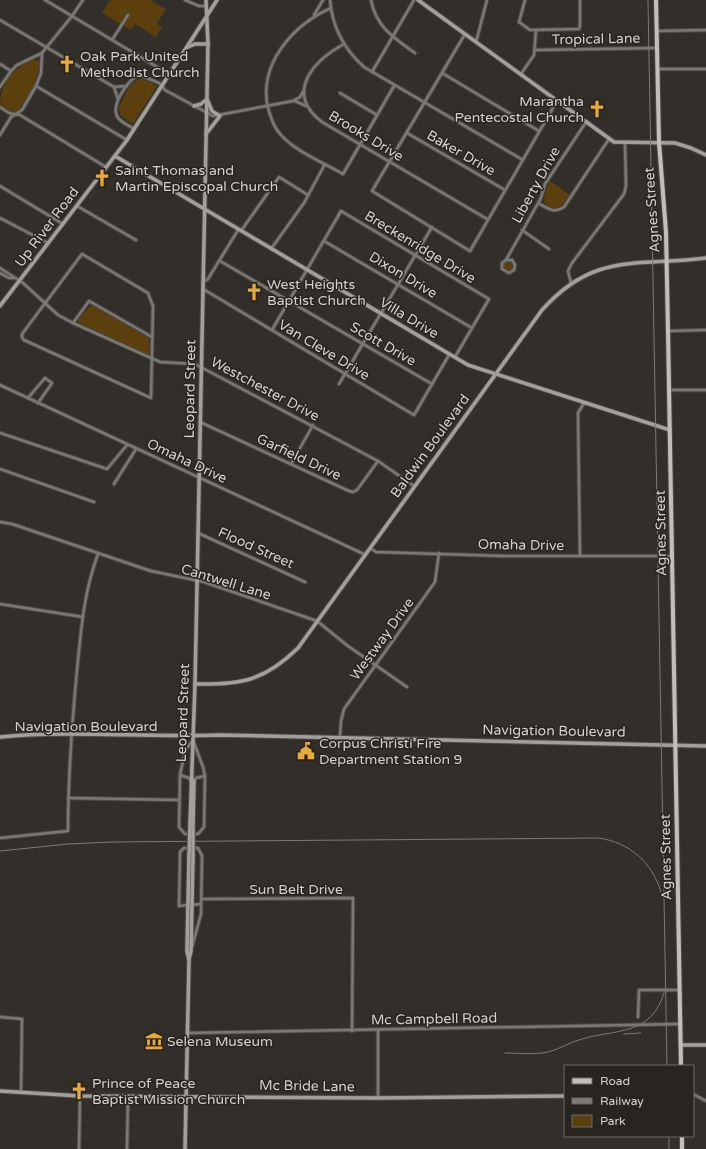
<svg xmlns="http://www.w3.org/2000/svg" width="706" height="1149" font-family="'Varela Round',sans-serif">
<rect width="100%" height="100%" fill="#322f2b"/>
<g fill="#5b400d">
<path d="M110,0H150L166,9L157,23L162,28L156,37L135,24L131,30L102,13Z"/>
<path d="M34,59L40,62L35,85L18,111C11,113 5,110 0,105C0,82 14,68 34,59Z"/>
<path d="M140,79H145L157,86L133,124L121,116L118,108L131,84Z"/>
<path d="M550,181L570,195L559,208H550L544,202L545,191Z"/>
<circle cx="508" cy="266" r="4.5"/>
<path d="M90,306H93L149,338L150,353L147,354L79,323L78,320Z"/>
</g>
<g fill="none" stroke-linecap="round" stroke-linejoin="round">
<g stroke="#4f4c48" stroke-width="4.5">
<g id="street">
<path d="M45,0L169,74"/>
<path d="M185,0L199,6H206"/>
<path d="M330,0C332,26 344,49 364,67L523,160"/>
<path d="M371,0C376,27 394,38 415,53"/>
<path d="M525,0L519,22L530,30L579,29L580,26V0"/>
<path d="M331,8C293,25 258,64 268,108C271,118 274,128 281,135C295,151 324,163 343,174L394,86"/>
<path d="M314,15L323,0"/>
<path d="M0,20L114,87L118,99"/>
<path d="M657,31L706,30"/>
<path d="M465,34L372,191L470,251L557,101"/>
<path d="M112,40L128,15"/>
<path d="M476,42L487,0"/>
<path d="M344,44C313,61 284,93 322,122L487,219"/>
<path d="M535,50L657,48"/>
<path d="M0,64L11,71"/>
<path d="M658,69H706"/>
<path d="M372,72L414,0"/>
<path d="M442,73L539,131"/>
<path d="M521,74L534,55L536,30"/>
<path d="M36,86L127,140"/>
<path d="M0,87L11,71L17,65L42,53L72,16L83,0"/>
<path d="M114,87L127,86"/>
<path d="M340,93L377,115"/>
<path d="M295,101L306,106"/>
<path d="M0,107L9,113L20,115L106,167"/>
<path d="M134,129C129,125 119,122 117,116C111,104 129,78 140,75L159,83L165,90L213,116L293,101L300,97L303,92"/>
<path d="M407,133L505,190"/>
<path d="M0,135L11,117L22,110L36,86L41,73L42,53"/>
<path d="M0,186L63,224"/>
<path d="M538,203C547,208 554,214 564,207L609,139"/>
<path d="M77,206L136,240"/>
<path d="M0,218L48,243"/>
<path d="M522,230L549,249"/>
<path d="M241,231L279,177L308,195"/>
<path d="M324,241L472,328"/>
<path d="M271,249L304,203L325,164"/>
<path d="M82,254L148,293L153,306L151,398L24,340L22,337V334Z"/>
<path d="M506,260H512L515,265L514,270L509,273L502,269V263L506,260L541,198L545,184L586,122"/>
<path d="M220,261L432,384"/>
<path d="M0,268L23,283L58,315L73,323L160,362L195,364L378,461L414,486"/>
<path d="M0,273L9,278H14"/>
<path d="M203,282L208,279L238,230"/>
<path d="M571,283L568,271L572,263L624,194L626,186L625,143"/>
<path d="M203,289L414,415L449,355"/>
<path d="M73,323L89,301L152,337"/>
<path d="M272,330L341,211L489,299L455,357"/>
<path d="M668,331L706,330"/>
<path d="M339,384L432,227"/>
<path d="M0,385L366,555"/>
<path d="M669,390H706"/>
<path d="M28,398L45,378L52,383L38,403"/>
<path d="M200,422L349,491L353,492L357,490L378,461"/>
<path d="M0,433L107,469L127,445"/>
<path d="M291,464L313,425"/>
<path d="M0,469L94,502"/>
<path d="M114,484L136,449"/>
<path d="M0,522L12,524L151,571L204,582L317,621L348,646L407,687"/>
<path d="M198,533L305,582"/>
<path d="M370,548L376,552L504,556H672"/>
<path d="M580,556L578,413L584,403"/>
<path d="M0,604L83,617"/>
<path d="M340,737L341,721L344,709L435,582L439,553"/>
<path d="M193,740L203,767L205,776L204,827L198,834H185L179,827L180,775L185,751Z"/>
<path d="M180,775L189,778L191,782"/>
<path d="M194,782L196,778L205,776"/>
<path d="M68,798L179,800"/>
<path d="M0,838L68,831C68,777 72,723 77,670C81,630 84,591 98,554"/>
<path d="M202,899L353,898L352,1031"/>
<path d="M188,905L179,906L180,857V852L184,848H198L202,856L201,914L192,947"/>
<path d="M192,905L201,904"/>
<path d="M0,1017L22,1019L21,1093"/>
<path d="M638,1017L639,990H679"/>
<path d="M378,1030V1098"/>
<path d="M188,1033L680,1024"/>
<path d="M693,1094L706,1101"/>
<path d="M79,1149L80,1096"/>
<path d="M127,1149L128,1096"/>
</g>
</g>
<g stroke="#4f4c48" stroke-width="5.5">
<g id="secondary">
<path d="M418,0L614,142L675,143L691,148L706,155"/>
<path d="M188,47L195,44H208"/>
<path d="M194,106L201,104L207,99L212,111L220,116L206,134"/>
<path d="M115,156L468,365L670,430"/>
<path d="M0,306L127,140L217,0"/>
<path d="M195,684C241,685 264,681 298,648L542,310C595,251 637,267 706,258"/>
<path d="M0,737C73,730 146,738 219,735L706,746"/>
<path d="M192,779L194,782L193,824"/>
<path d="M190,824L195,684L208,44L206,0"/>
<path d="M189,959L191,951L193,857"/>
<path d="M681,1045H706"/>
<path d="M0,1091L80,1096L378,1098L565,1096"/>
<path d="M185,1149L189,960L187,951L189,857"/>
</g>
</g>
<g stroke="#4f4c48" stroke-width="6">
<g id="primary">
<path d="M656,0L659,142L666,232L668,331L681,1066"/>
<path d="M682,1136V1149"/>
</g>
</g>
<use href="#street" stroke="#797875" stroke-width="2.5"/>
<use href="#secondary" stroke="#a3a09c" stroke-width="3.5"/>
<use href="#primary" stroke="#c2bfba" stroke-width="4"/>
<g stroke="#7c7976" stroke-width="1">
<path d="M648,0L667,1066"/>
<path d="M0,851L68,844L112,842L599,838C630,843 652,862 661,892"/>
<path d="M624,1034L641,1033"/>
<path d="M505,1053C519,1053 535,1055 548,1052C560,1049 570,1042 582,1039C616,1029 651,1036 664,993"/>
<path d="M669,1136V1149"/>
</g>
<g stroke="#4f4c48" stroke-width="5.5" stroke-linecap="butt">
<g id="secondary-bridge">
<path d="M189,857L190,824"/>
<path d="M193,857V824"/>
</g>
</g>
<use href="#secondary-bridge" stroke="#a3a09c" stroke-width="3.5"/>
</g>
<defs>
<g id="church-bare" transform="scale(1.38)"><path d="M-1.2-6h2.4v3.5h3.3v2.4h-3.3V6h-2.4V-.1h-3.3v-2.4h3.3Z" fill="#e8ab37" stroke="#282521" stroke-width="2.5" paint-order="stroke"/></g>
<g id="civic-bare" transform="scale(1.38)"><path d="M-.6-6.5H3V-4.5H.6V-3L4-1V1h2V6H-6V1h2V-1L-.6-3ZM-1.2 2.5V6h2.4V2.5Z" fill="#e8ab37" stroke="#282521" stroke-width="2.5" paint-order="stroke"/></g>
<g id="museum-bare" transform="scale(1.38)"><path d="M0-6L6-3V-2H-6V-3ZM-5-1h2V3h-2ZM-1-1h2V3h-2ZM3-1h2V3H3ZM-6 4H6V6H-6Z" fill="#e8ab37" stroke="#282521" stroke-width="2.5" paint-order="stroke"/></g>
</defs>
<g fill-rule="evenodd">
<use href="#church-bare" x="67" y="64"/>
<use href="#church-bare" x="597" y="109"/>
<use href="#church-bare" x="102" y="178"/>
<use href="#church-bare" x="254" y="292"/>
<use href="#civic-bare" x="306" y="751"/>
<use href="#museum-bare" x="154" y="1041"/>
<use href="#church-bare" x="79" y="1091"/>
</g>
<g text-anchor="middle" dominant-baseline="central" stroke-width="3" stroke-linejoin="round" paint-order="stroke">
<g font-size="14" fill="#d3d1ce" stroke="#282521">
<text transform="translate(596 39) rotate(-1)">Tropical Lane</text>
<text transform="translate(366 136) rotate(31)">Brooks Drive</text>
<text transform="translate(461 153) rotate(30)">Baker Drive</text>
<text transform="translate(536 185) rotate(-61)">Liberty Drive</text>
<text transform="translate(652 210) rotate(-94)">Agnes Street</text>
<text transform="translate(47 227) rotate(-53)">Up River Road</text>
<text transform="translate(420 247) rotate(31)">Breckenridge Drive</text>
<text transform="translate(403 275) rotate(31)">Dixon Drive</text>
<text transform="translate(409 318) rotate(31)">Villa Drive</text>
<text transform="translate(383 344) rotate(30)">Scott Drive</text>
<text transform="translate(324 350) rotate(31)">Van Cleve Drive</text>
<text transform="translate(190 389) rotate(-89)">Leopard Street</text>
<text transform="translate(265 389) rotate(28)">Westchester Drive</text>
<text transform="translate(430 446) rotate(-54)">Baldwin Boulevard</text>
<text transform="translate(299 457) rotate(25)">Garfield Drive</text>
<text transform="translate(187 461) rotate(25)">Omaha Drive</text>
<text transform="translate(661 533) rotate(-91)">Agnes Street</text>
<text transform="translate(521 545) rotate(1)">Omaha Drive</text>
<text transform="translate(256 548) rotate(24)">Flood Street</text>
<text transform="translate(226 582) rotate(17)">Cantwell Lane</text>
<text transform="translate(382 639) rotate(-54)">Westway Drive</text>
<text transform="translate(183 713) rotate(-88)">Leopard Street</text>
<text x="86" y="726">Navigation Boulevard</text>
<text transform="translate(554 731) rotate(1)">Navigation Boulevard</text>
<text transform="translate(666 857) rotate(-91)">Agnes Street</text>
<text x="296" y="889">Sun Belt Drive</text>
<text transform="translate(434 1019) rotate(-1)">Mc Campbell Road</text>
<text transform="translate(307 1086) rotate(1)">Mc Bride Lane</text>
</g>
<g font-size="14" fill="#d3d1ce" stroke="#282521" text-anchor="start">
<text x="80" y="56">Oak Park United<tspan x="80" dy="16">Methodist Church</tspan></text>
<text x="584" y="101" text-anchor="end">Marantha<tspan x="584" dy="16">Pentecostal Church</tspan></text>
<text x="115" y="170">Saint Thomas and<tspan x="115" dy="16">Martin Episcopal Church</tspan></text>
<text x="267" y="284">West Heights<tspan x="267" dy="16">Baptist Church</tspan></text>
<text x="319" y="743">Corpus Christi Fire<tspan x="319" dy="16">Department Station 9</tspan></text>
<text x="167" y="1041">Selena Museum</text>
<text x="92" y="1083">Prince of Peace<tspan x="92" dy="16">Baptist Mission Church</tspan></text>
</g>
</g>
<rect x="564" y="1065" width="130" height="72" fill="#282521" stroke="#6c6a66"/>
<rect x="572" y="1078" width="20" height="6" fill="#c2bfba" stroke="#6c6a66"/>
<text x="600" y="1085" font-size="12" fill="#d3d1ce">Road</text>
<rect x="572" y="1098" width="20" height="6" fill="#7c7976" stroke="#6c6a66"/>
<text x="600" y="1105" font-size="12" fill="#d3d1ce">Railway</text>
<rect x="572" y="1115" width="20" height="12" fill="#5b400d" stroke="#6c6a66"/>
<text x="600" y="1125" font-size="12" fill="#d3d1ce">Park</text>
</svg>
